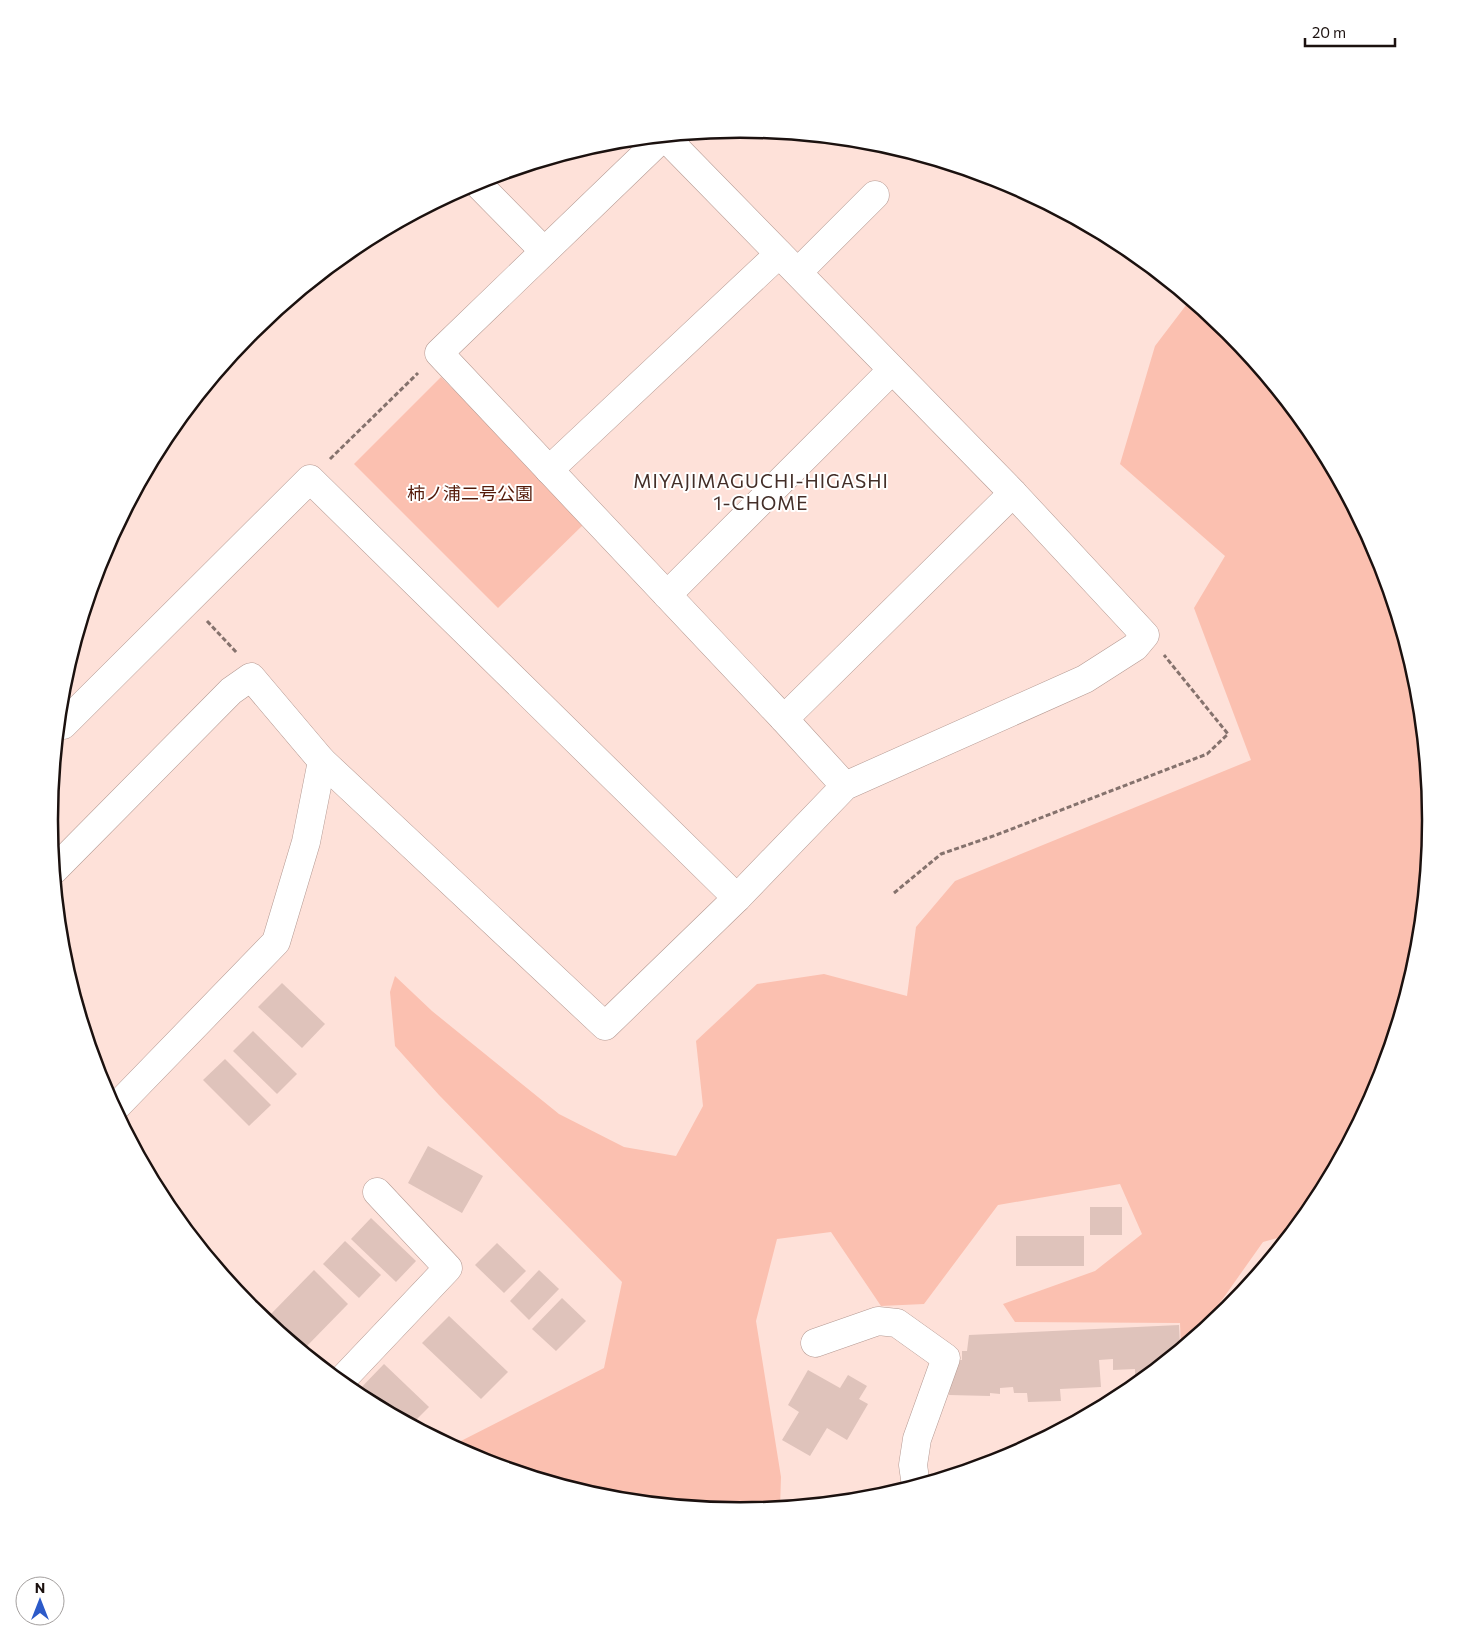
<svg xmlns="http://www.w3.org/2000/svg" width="1480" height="1641" font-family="Commissioner,'Noto Sans JP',sans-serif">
<rect width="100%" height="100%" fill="#fee1d9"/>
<g fill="#fbc0b0">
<path d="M1190,300L1229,332L1315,437L1379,556L1418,686L1431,821L1418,956L1379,1085L1315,1205L1289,1235L1263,1242L1205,1324L1206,1328L1181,1348L1180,1323L1015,1322L1003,1304L1095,1271L1142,1234L1120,1184L998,1205L924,1304L881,1306L831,1232L777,1239L756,1321L781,1477L780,1508L740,1512L605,1498L475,1459L453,1447L457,1443L604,1368L622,1282L439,1095L395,1046L390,992L395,976L432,1011L559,1114L624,1147L676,1156L703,1106L696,1041L757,984L824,974L907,996L916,927L955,881L1251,760L1194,608L1225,556L1120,464L1155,346Z"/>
<path d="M441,377L586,522L498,608L354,464Z"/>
</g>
<g fill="#dfc3bb">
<path d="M282,983L325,1024L302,1048L258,1007Z"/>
<path d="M253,1031L297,1074L277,1094L233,1051Z"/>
<path d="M225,1059L271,1105L249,1126L203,1080Z"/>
<path d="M428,1146L483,1176L462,1213L408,1183Z"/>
<rect x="1090" y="1207" width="32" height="28"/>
<path d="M371,1218L416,1261L396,1282L351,1239Z"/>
<rect x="1016" y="1236" width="68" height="30"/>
<path d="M345,1241L381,1275L359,1298L323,1264Z"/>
<path d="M497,1243L526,1271L504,1293L475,1265Z"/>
<path d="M314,1270L348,1304L304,1349L269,1316Z"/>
<path d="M539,1270L559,1289L529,1320L510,1301Z"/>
<path d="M562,1298L586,1321L556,1351L532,1329Z"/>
<path d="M449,1316L508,1372L481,1399L422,1343Z"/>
<path d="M1179,1325L1180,1346H1173L1174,1355L1150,1374L1135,1375V1369L1113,1370V1359L1099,1360L1101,1387L1060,1389L1061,1401L1028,1402L1027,1393H1014L1013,1387L1000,1388V1394L990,1393V1396L949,1395L950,1377L957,1360H962V1351H967L969,1335Z"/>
<path d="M384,1364L429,1407L411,1425L355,1394Z"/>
<path d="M808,1370L840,1388L848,1375L867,1386L859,1399L868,1404L847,1440L827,1428L810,1456L782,1440L799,1412L788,1405Z"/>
</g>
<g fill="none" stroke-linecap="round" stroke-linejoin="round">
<g stroke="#b49992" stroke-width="29">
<g id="minor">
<path d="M663,137L439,353L784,719L845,786"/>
<path d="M798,272L875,195"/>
<path d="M549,470L779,254"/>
<path d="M667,595L892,370"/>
<path d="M784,719L1013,493"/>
<path d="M58,725H63L310,479L737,898"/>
<path d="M54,870L231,691L251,677L322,761L605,1026L737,898L845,786L1085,679L1135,647L1145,635L1013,493L665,137"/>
<path d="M114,1109L276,942L306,842L322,761"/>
<path d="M815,1343L878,1321L897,1323L946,1358L917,1439L913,1465L916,1486"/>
<path d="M340,1382L448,1268L377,1192"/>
</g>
</g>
<g stroke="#b49992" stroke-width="29">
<path id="tertiary" d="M476,182L544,251"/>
</g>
<g stroke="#85726d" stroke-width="3" stroke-dasharray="5 2.5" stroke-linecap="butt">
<path d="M330,459L418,373"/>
<path d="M207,621L237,653"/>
<path d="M894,893L941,854L996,835L1207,754L1228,734L1164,655"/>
</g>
<use href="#minor" stroke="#fff" stroke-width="28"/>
<use href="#tertiary" stroke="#fff" stroke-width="28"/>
</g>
<g text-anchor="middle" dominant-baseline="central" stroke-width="4" stroke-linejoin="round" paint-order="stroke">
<g font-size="18" fill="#541a09" stroke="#fff">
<text x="470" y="493">柿ノ浦二号公園</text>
</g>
<g font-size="19" letter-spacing="1" fill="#432e28" stroke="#fff">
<text x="761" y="480">MIYAJIMAGUCHI-HIGASHI<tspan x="761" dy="22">1-CHOME</tspan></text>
</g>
</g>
<path d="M0 0H1480V1641H0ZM58 820a682 682 0 1 1 1364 0a682 682 0 1 1-1364 0Z" fill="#fff" fill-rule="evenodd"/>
<path fill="none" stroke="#1b110f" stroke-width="2.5" d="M58 820a682 682 0 1 1 1364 0a682 682 0 1 1-1364 0Z"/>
<g transform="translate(40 1601)"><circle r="24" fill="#ffffff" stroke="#a4a09f"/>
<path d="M0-4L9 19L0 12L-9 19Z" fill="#2c5ac9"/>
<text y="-8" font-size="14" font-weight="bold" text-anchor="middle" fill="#1b110f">N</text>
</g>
<path d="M1305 38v8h90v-8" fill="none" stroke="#1b110f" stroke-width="2.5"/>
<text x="1312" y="38" font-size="15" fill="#1b110f" stroke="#ffffff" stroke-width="4" paint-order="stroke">20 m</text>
</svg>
